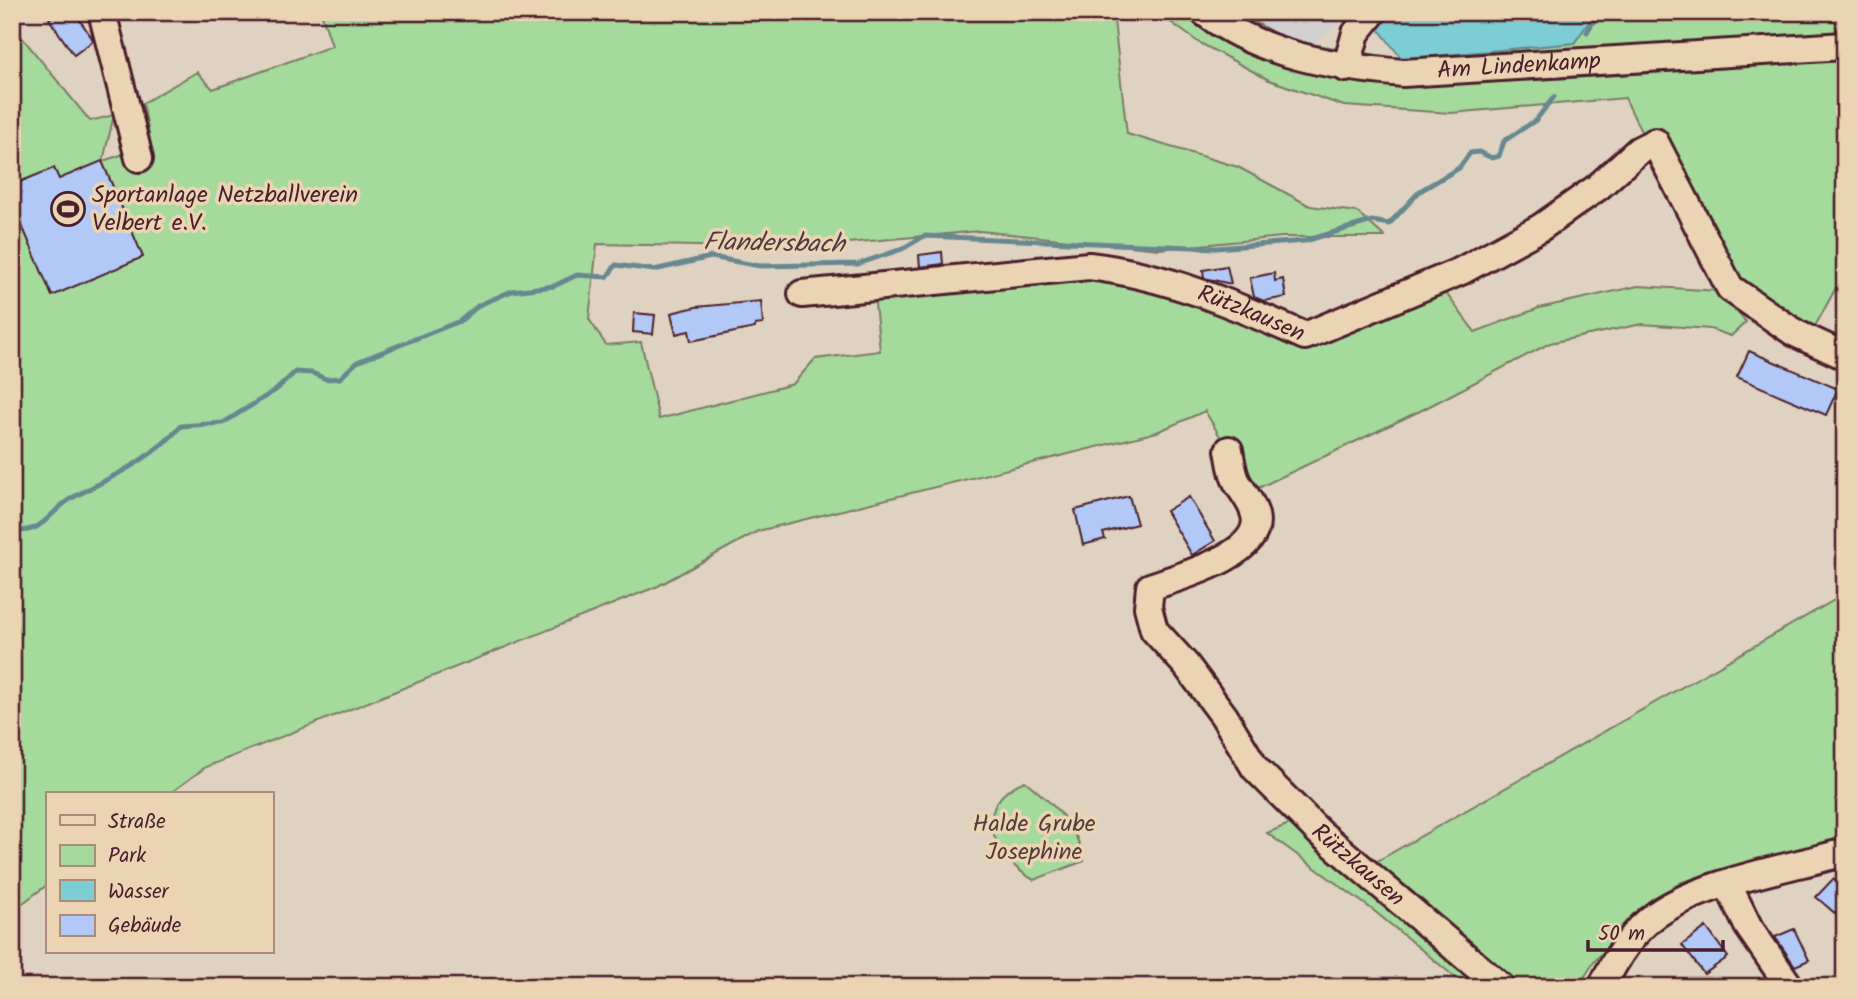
<svg xmlns="http://www.w3.org/2000/svg" width="1857" height="999" font-family="Kalam,sans-serif">
<rect width="100%" height="100%" fill="#dfd2c1"/>
<filter id="ink" filterUnits="userSpaceOnUse"><feTurbulence type="fractalNoise" baseFrequency=".0143" numOctaves="2"/><feDisplacementMap in="SourceGraphic" scale="14" xChannelSelector="R" yChannelSelector="G"/><feConvolveMatrix kernelMatrix="1 2 1 2 8 2 1 2 1" color-interpolation-filters="sRGB"/></filter>
<g filter="url(#ink)">
<path fill="#d2cfd1" d="M1237,12H1355L1311,44L1280,36Z"/>
<g fill="#a5da9d" stroke="#787c64" stroke-width="2">
<path d="M321,12H1113L1127,134L1238,167L1310,206L1357,212L1385,237H1282L1159,249L980,231L792,248L597,244L589,319L606,345L641,342L659,419L793,384L815,359L880,351L874,294L1102,271L1299,338L1439,284L1475,332L1539,308L1638,286L1720,291L1746,322L1731,336L1710,329L1642,324L1550,343L1424,409L1252,491L1205,411L1157,432L758,531L658,586L206,767L169,794H47V885L12,911V25L90,121L114,115L103,161L151,145L143,103L197,72L213,89L332,46Z"/>
<path d="M1157,12H1237L1280,36L1311,44L1402,59L1574,43L1596,12H1845V271L1813,330L1705,265L1625,98L1451,113L1344,106L1269,80L1198,42Z"/>
<path d="M1845,594V685L1835,693L1845,725V839L1682,882L1641,909L1594,962L1578,987H1467L1373,910L1267,833L1304,818L1365,868Z"/>
<path d="M1025,781C1052,803 1078,825 1084,861L1034,880C992,857 969,803 1025,781Z"/>
</g>
<path fill="#7cced4" stroke="#688890" stroke-width="2" d="M1389,12H1596L1574,43L1402,59L1374,23Z"/>
<g fill="none" stroke-linecap="round" stroke-linejoin="round">
<g stroke="#688890" stroke-width="5">
<path d="M1587,32L1599,12"/>
<path d="M12,530C44,535 49,511 72,498C111,477 151,460 181,426L223,423L276,390L295,372L312,373L326,379L340,378L357,362L460,321L479,305L512,291L554,286L577,275L607,277L616,265L654,270L711,257L760,266L858,264L902,249L924,236L1216,248L1305,241L1372,221L1389,224L1420,191L1459,168L1470,153L1479,152L1492,158L1499,156L1504,141L1536,120L1554,97"/>
</g>
</g>
<g fill="#b2c9f7" stroke="#4a1f2b" stroke-width="2">
<path d="M58,12H74L92,38L93,41L74,55L49,19Z"/>
<path d="M102,161L143,257L52,296L12,202V185L54,168L59,179Z"/>
<path d="M942,252L943,264L920,267L919,255Z"/>
<path d="M1227,266L1231,284L1204,278L1203,270Z"/>
<path d="M1274,273L1275,281L1283,279L1286,297L1264,301L1254,297L1250,278Z"/>
<path d="M761,301L763,324L755,325V328L691,341L689,331L676,334L671,313L696,307Z"/>
<path d="M634,313L655,315L653,334L633,332Z"/>
<path d="M1749,351L1838,389L1826,415L1737,377Z"/>
<path d="M1129,496L1137,524L1103,533L1105,539L1083,545L1075,510Z"/>
<path d="M1189,497L1215,541L1192,555L1166,511Z"/>
<path d="M1833,879L1845,889V922L1816,897Z"/>
<path d="M1706,927L1728,957L1704,974L1682,945Z"/>
<path d="M1794,929L1809,960L1795,966L1775,937Z"/>
</g>
<g fill="none" stroke-linecap="round" stroke-linejoin="round">
<g stroke="#4a1f2b" stroke-width="32">
<g id="minor">
<path d="M102,12L139,158"/>
<path id="s1" d="M1204,12C1260,55 1335,67 1403,73L1845,46"/>
<path d="M1346,68L1356,33L1373,12"/>
<path id="s2" d="M802,294L1089,266C1166,275 1235,305 1305,336L1461,271L1540,228L1598,187L1639,150L1655,142L1730,288L1795,333L1845,356"/>
<path id="s3" d="M1229,450C1231,460 1232,473 1237,482C1243,493 1252,502 1255,515C1265,555 1178,577 1150,587L1148,607L1154,630L1186,665L1224,716L1255,768L1319,832L1501,987"/>
<path d="M1728,885L1748,926L1790,987"/>
<path d="M1602,987C1614,961 1633,931 1657,914C1703,882 1789,868 1845,852"/>
</g>
</g>
<use href="#minor" stroke="#ead4b3" stroke-width="26"/>
</g>
</g>
<defs>
<g id="stadium-ring" transform="scale(1.75)"><circle r="9.5" fill="#ead4b3" stroke="#4a1f2b" stroke-width="1.5"/><path d="M0-5a6.5 5 0 1 0 0 10a6.5 5 0 1 0 0-10ZM-3.5-1.8h7v3.6h-7Z" fill="#4a1f2b"/></g>
</defs>
<g fill-rule="evenodd">
<use href="#stadium-ring" x="68" y="209"/>
</g>
<g text-anchor="middle" dominant-baseline="central" stroke-width="7" stroke-linejoin="round" paint-order="stroke">
<g font-size="24" fill="#4a1f2b" stroke="#ead4b3">
<text stroke="none"><textPath href="#s1" startOffset="327">Am Lindenkamp</textPath></text>
<text stroke="none"><textPath href="#s2" startOffset="458">Rützkausen</textPath></text>
<text stroke="none"><textPath href="#s3" startOffset="565">Rützkausen</textPath></text>
</g>
<g font-size="24" fill="#4a1f2b" stroke="#ead4b3" text-anchor="start">
<text x="92" y="195">Sportanlage Netzballverein<tspan x="92" dy="28">Velbert e.V.</tspan></text>
</g>
<g font-size="24" fill="#583b3c" stroke="#ead4b3">
<text x="1034" y="824">Halde Grube<tspan x="1034" dy="28">Josephine</tspan></text>
</g>
<g font-size="26" font-style="italic" fill="#523944" stroke="#ead4b3">
<text transform="translate(774 244) rotate(1)">Flandersbach</text>
</g>
</g>
<rect width="1857" height="999" fill="none" stroke="#ead4b3" stroke-width="42"/>
<rect x="21" y="21" width="1815" height="957" fill="none" stroke="#4a1f2b" stroke-width="2.5" filter="url(#ink)"/>
<rect x="46" y="792" width="228" height="161" fill="#ead4b3" stroke="#aa8c7d" stroke-width="2"/>
<rect x="60" y="815" width="35" height="10" fill="#ead4b3" stroke="#aa8c7d" stroke-width="2"/>
<text x="108" y="828" font-size="21" fill="#4a1f2b">Straße</text>
<rect x="60" y="845" width="35" height="21" fill="#a5da9d" stroke="#aa8c7d" stroke-width="2"/>
<text x="108" y="862" font-size="21" fill="#4a1f2b">Park</text>
<rect x="60" y="880" width="35" height="21" fill="#7cced4" stroke="#aa8c7d" stroke-width="2"/>
<text x="108" y="898" font-size="21" fill="#4a1f2b">Wasser</text>
<rect x="60" y="915" width="35" height="21" fill="#b2c9f7" stroke="#aa8c7d" stroke-width="2"/>
<text x="108" y="932" font-size="21" fill="#4a1f2b">Gebäude</text>
<path d="M1588 940v10h135v-10" fill="none" stroke="#4a1f2b" stroke-width="3.5"/>
<text x="1598" y="940" font-size="21" fill="#4a1f2b" stroke="#ead4b3" stroke-width="5" paint-order="stroke">50 m</text>
</svg>
